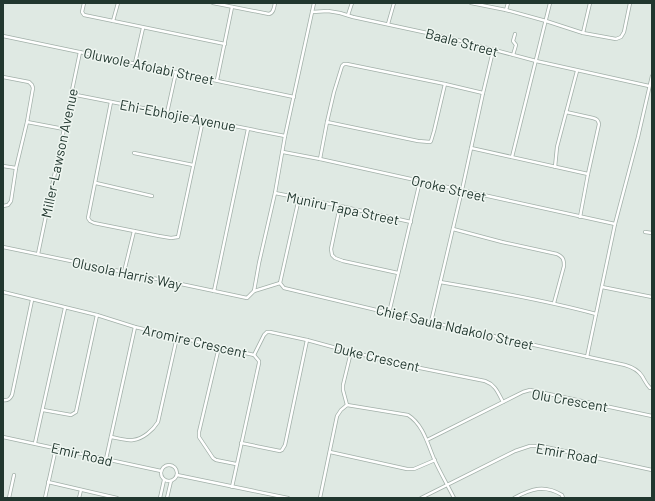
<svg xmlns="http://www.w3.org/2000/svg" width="655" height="501" font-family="Barlow,sans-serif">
<rect width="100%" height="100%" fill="#dfe9e3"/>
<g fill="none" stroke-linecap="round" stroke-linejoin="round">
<g stroke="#a2b0a9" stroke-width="4">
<g id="minor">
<path d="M84,3L82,12L84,15L225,44"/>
<path d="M213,3L269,14C274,13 274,7 275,3"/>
<path d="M471,3L506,10L546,21L583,33L616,39L621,37L624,32L630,3"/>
<path d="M506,10L508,3"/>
<path d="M312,12L328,11L340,13L353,17L446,37L536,61L649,86"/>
<path d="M348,15L352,3"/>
<path d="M113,21L118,3"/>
<path d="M388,24L394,3"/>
<path d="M583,33L590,3"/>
<path d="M3,36L294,97"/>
<path d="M513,55L516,45L513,41L515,34"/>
<path d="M135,63L143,28"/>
<path d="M3,77L29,82L32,85L33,88L27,122L16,168L11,201L8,205L3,206"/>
<path d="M217,80L232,7"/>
<path d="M71,94L285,136"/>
<path d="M111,102L88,218L90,221L94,223L159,236L171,238L178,237L203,120"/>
<path d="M566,112L593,118C597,119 598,120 599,124L588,174"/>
<path d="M167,113L176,72"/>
<path d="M27,122L64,129"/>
<path d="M327,122L334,92L342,66L344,64H347L445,84L483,93"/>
<path d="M471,148L588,174L580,217"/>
<path d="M283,152L320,159L615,224"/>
<path d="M134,153L193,165"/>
<path d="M512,157L550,3"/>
<path d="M320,159L327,122L418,141L430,142L431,141L434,131L445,84"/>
<path d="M3,166L16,168"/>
<path d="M555,167L557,147L577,71"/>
<path d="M96,183L152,196"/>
<path d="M275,193L340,206L411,222"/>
<path d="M340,206L331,249L332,255L335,258L343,261L398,273"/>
<path d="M453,229L502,242L557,254C563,257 564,259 564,266L554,303"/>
<path d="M645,232L652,233"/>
<path d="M3,247L124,272L233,295L247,298L254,291L259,263L275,193L285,136L314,3"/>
<path d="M38,254L80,52"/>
<path d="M124,272L134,231"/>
<path d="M440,282C493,291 544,300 596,314"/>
<path d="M280,283L299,198"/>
<path d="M602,287L652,297"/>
<path d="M214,291L248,129"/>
<path d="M254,291L280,283L284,288L389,313L625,365C632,367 638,370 642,376C645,381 646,384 650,388"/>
<path d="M3,292L97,315L135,327L254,355L259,361V363L232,487"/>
<path d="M389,313L420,181"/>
<path d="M431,322L462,190L483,93L493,51"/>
<path d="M219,347L199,432V437L213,458L216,460L236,464"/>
<path d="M254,355L264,335L267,332H270L307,340L351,352L415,367L485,381C496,385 498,393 503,402"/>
<path d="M587,357L615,224L638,137L652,76"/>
<path d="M3,400C8,401 10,399 12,395L32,300"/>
<path d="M347,405L343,390V385L351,352"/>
<path d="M43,410L71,415L76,412L97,315"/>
<path d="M3,437L161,471"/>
<path d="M111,437C118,438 126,441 133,440C143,439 153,430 158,422L177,337"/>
<path d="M427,440L523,392L530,390L652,416"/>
<path d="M35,443L65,308"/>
<path d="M241,443L280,451L282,450L285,445L307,340"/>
<path d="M330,452L407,469H414L435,460"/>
<path d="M106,459L135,327"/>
<circle cx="169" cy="473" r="8"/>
<path d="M177,475L288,498"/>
<path d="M48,482L117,498"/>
<path d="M9,498L14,475"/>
<path d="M45,498L56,448"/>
<path d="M79,498L81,490"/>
<path d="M160,498L164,480"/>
<path d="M167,498L171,481"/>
<path d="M320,498L337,416L341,410L347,405L408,415C424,425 428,446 435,461C441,474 448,486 454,498"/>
<path d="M421,498L515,451L530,446H541L652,470"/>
<path d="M514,498C531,489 544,484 562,495L563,498"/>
</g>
</g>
<use href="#minor" stroke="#fff" stroke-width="2.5"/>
</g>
<g text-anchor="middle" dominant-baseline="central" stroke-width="3" stroke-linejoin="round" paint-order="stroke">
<g font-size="14" fill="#21372f" stroke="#eff6f1">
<text transform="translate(462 42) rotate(15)">Baale Street</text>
<text transform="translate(149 66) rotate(12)">Oluwole Afolabi Street</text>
<text transform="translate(178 115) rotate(11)">Ehi-Ebhojie Avenue</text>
<text transform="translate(59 153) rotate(-78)">Miller-Lawson Avenue</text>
<text transform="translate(449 188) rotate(13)">Oroke Street</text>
<text transform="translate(343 208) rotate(12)">Muniru Tapa Street</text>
<text transform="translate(127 273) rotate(12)">Olusola Harris Way</text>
<text transform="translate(455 327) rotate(13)">Chief Saula Ndakolo Street</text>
<text transform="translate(195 341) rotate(13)">Aromire Crescent</text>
<text transform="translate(377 357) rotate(13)">Duke Crescent</text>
<text transform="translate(570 400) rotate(10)">Olu Crescent</text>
<text transform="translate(567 453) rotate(10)">Emir Road</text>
<text transform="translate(82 454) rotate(13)">Emir Road</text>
</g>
</g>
<rect width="655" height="501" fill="none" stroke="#21372f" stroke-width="8"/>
</svg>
